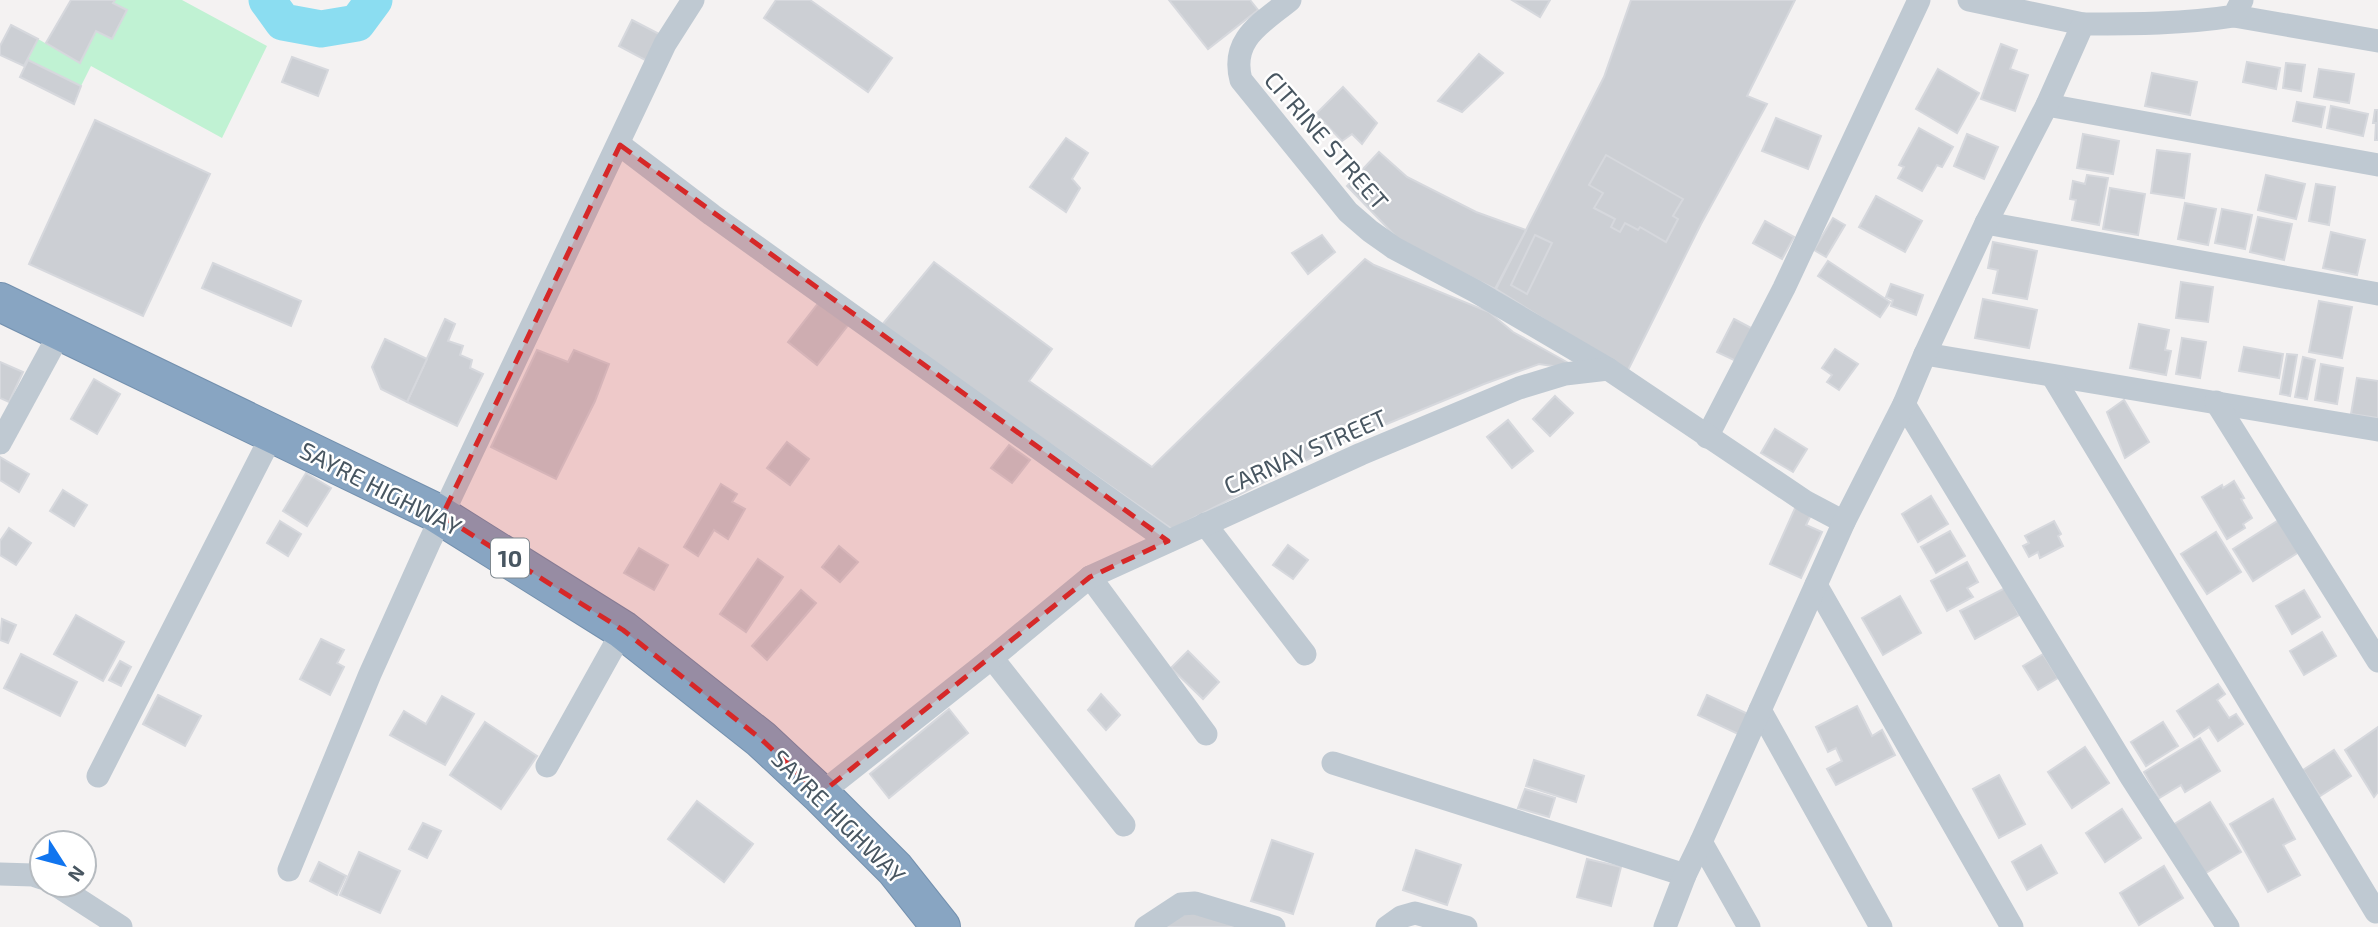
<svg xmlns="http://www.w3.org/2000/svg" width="2378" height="927" font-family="'Exo 2',sans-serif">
<rect width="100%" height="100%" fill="#f4f2f2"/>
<path fill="#c0f2d3" d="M115,0H182L267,46L222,138L91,66L81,86L28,60L38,39L80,63L96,31L111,38L127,11L113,3Z"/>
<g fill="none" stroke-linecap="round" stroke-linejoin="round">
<path stroke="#8bddf1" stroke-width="37" d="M267,0L283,22L321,29L357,23L374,0"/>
</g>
<g fill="#cccfd4" stroke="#d6d8dd" stroke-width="2">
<path d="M71,0H115L113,3L127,10L112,39L96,31L80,63L46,43Z"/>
<path d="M776,0H810L892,58L868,92L764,18Z"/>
<path d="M1169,0H1250L1258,10L1208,49Z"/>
<path d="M1512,0H1550L1540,17Z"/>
<path d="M1631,0H1795L1747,96L1767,104L1701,224L1627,372L1496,289L1604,77Z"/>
<path d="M632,20L661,35L647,61L619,46Z"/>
<path d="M11,25L38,39L24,66L0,55V46Z"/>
<path d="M2001,44L2017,50L2010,69L2028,75L2015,111L1981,99Z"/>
<path d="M1479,54L1503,73L1462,112L1438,101Z"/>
<path d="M292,57L328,70L318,96L282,82Z"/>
<path d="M28,60L81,86L74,104L20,77Z"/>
<path d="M2247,62L2280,68L2276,89L2243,82Z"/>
<path d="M2286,63L2305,65L2301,91L2283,88Z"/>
<path d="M1938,69L1979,93L1957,133L1916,109Z"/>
<path d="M2319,69L2354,74L2349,103L2314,97Z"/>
<path d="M2152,73L2197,82L2190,115L2145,106Z"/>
<path d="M1343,87L1377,123L1362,144L1352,134L1342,141L1316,114Z"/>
<path d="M2297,102L2325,107L2321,127L2293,121Z"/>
<path d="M2331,106L2368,114L2363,136L2327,128Z"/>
<path d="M2375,110H2378V140H2375L2376,123H2373Z"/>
<path d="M1776,118L1821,136L1808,169L1762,151Z"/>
<path d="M95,120L210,174L143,316L29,264Z"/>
<path d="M1919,128L1953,147L1942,167L1937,165L1922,191L1898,178L1904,167L1899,165Z"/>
<path d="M1967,134L1998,147L1984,179L1954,166Z"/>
<path d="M2083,134L2119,141L2113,174L2077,168Z"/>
<path d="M1066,138L1088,153L1072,179L1080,188L1066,212L1030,187Z"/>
<path d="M2157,150L2190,154L2184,198L2151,193Z"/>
<path d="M1379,152L1407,177L1476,212L1526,230L1495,289L1402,243L1347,186Z"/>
<path d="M1606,155L1683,199L1673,216L1678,219L1666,242L1640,227L1638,230L1625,223L1620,232L1611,227L1615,219L1594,208L1603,193L1589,185Z"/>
<path d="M2087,175L2108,178L2099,225L2072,220L2076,200L2070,199L2073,181L2085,184Z"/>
<path d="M2266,175L2305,184L2296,219L2258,210Z"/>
<path d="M2316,184L2335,187L2329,225L2309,221Z"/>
<path d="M2110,188L2145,194L2138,235L2103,229Z"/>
<path d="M1876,196L1922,221L1905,252L1859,227Z"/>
<path d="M2185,203L2216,209L2208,245L2178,239Z"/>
<path d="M2222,209L2252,215L2245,249L2215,243Z"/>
<path d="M2258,217L2292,224L2284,260L2250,252Z"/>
<path d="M1833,218L1845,225L1826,257L1814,250Z"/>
<path d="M1765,221L1794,237L1782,259L1753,243Z"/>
<path d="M2331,232L2365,240L2357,275L2323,268Z"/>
<path d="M1322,235L1335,252L1308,274L1292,253Z"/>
<path d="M1535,235L1552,243L1527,294L1511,285Z"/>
<path d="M1993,242L2037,251L2027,299L1993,293L1998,270L1988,268Z"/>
<path d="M1365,259L1374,265L1489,312L1513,332L1581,370L1539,364L1484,384L1338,444L1172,529L881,326L934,262L1052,349L1029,381L1152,467Z"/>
<path d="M1828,261L1890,302L1880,317L1818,276Z"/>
<path d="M213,263L301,301L291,326L202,288Z"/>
<path d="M2181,282L2213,287L2208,322L2176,318Z"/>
<path d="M1891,284L1923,295L1916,315L1891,306L1893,300L1886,297Z"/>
<path d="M1983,299L2037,310L2029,348L1975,338Z"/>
<path d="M820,301L849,324L817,365L788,342Z"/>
<path d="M2319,301L2352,307L2342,358L2309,352Z"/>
<path d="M445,319L455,324L448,341L463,346L460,355L472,360L470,368L483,374L457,426L407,402Z"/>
<path d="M1734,319L1753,329L1736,361L1717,352Z"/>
<path d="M2139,324L2169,330L2165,350L2171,351L2166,375L2130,368Z"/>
<path d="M2182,338L2206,342L2200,378L2176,374Z"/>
<path d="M385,339L427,359L407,402L381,389L372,367Z"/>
<path d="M2244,347L2283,354L2279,378L2239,371Z"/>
<path d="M1835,349L1858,364L1839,390L1827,382L1832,375L1822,368Z"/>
<path d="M537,350L568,362L574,350L609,364L595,401L556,479L491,447Z"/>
<path d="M2287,354L2297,355L2290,396L2280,394Z"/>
<path d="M2303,357L2315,360L2307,399L2295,397Z"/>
<path d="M0,362L23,372L9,402L0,398Z"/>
<path d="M2321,364L2343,368L2337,404L2315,400Z"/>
<path d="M2357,378L2378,381V418L2351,414Z"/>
<path d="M94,379L120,394L97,434L71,419Z"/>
<path d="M1555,396L1573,413L1550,436L1533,419Z"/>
<path d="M2124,400L2149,442L2125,458L2107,412Z"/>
<path d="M1508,420L1533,451L1512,468L1487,437Z"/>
<path d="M1775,429L1807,449L1793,472L1761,453Z"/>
<path d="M787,442L809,459L790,485L767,468Z"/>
<path d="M1009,445L1030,460L1012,483L991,468Z"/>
<path d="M0,457L29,474L19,492L0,480Z"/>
<path d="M306,473L331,488L307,526L283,511Z"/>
<path d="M2234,481L2244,498L2241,499L2252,518L2243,524L2245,528L2227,539L2202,497L2222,485L2223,488Z"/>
<path d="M721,484L737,494L732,502L745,509L728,539L714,530L698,556L684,547Z"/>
<path d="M63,490L87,505L74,526L50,511Z"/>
<path d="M1931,496L1948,524L1918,542L1902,514Z"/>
<path d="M1796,506L1812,513L1806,525L1822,532L1801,578L1770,564Z"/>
<path d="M2279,520L2299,552L2253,581L2233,549Z"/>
<path d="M280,521L301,534L288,556L267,543Z"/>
<path d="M2054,521L2061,534L2058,536L2063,546L2040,558L2038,552L2029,557L2023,546L2029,543L2025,536Z"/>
<path d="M9,528L31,543L16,565L0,555V541Z"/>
<path d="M1950,531L1965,556L1936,573L1921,547Z"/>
<path d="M2216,532L2241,572L2207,594L2181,554Z"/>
<path d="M1288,545L1308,560L1293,579L1273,565Z"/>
<path d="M839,546L858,562L840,582L822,567Z"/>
<path d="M639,548L668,565L654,590L624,573Z"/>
<path d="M758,559L783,577L746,632L720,614Z"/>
<path d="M1967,562L1978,582L1967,588L1973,597L1947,611L1931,581Z"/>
<path d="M2005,588L2019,615L1975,639L1960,611Z"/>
<path d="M801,590L816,603L767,660L752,646Z"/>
<path d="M2304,590L2320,617L2292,634L2276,606Z"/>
<path d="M1900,596L1921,633L1883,655L1862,618Z"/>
<path d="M76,615L124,642L103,681L54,654Z"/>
<path d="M2,619L16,625L8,643L0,640Z"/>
<path d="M2322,632L2336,656L2304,675L2290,651Z"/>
<path d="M321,639L344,650L337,663L344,667L330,695L300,679Z"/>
<path d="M1188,651L1219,682L1203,699L1171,668Z"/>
<path d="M21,654L77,682L60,716L4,688Z"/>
<path d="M2043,654L2058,678L2038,690L2023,666Z"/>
<path d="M120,661L131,667L121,686L109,680Z"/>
<path d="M2218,684L2225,694L2217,700L2229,718L2236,714L2243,724L2218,741L2209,727L2194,737L2177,711Z"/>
<path d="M1101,694L1120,715L1106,730L1088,710Z"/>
<path d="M158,695L201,716L185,746L143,724Z"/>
<path d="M1707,695L1748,714L1738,734L1698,715Z"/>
<path d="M442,696L474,714L445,765L390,735L404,711L426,724Z"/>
<path d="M1857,706L1872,736L1882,730L1895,755L1836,785L1827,769L1842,761L1836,748L1828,752L1816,727Z"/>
<path d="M949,709L968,733L889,798L870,774Z"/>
<path d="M485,722L537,756L501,809L450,775Z"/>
<path d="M2163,722L2178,746L2146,766L2131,742Z"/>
<path d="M2378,727V792L2374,797L2345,750Z"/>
<path d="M2200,738L2220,771L2185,792L2181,785L2159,798L2144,772Z"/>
<path d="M2085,747L2109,783L2072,808L2048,772Z"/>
<path d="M2334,750L2351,776L2320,796L2303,770Z"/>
<path d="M1534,760L1584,776L1576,802L1526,786Z"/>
<path d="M1999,775L2025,824L1999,838L1973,789Z"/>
<path d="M1525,789L1555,798L1549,817L1518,808Z"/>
<path d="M2273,799L2295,839L2283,845L2300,875L2268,892L2230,824Z"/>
<path d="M697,801L753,844L724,882L668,839Z"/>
<path d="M2210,802L2241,852L2201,876L2171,826Z"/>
<path d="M2122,809L2141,838L2105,862L2086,833Z"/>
<path d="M423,823L441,831L427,858L409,849Z"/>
<path d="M1272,840L1313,854L1293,914L1251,901Z"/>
<path d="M2041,845L2057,873L2027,890L2012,862Z"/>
<path d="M1416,850L1461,865L1447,905L1403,890Z"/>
<path d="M359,852L400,871L380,913L340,895Z"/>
<path d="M1587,859L1621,867L1611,906L1577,897Z"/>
<path d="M319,862L346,876L337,895L310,881Z"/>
<path d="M2164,866L2183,898L2139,925L2120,893Z"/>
<path d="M1184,909L1249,927H1160Z"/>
</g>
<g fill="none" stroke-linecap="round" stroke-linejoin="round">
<g stroke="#7390ae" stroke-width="40">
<path id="highway" d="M0,302L433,511L623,630L761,739L820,794L895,869L941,927"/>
</g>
<g stroke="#bfc9d2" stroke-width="23">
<path d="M1290,0C1262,23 1230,39 1241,80L1348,212L1370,231L1394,248L1475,291L1608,369"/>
<path d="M1969,0L2083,24"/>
<path d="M2234,16L2378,41"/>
<path d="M2047,105L2378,165"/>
<path d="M620,145L712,215L1168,541"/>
<path d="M1986,223L2378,294"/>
<path d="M1925,354L2378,430"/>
<path d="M2053,377L2376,912"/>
<path d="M2216,402L2378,661"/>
<path d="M1904,404L2131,777L2228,927"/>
<path d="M1707,437L1784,288L1919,0"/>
<path d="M0,443L61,331"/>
<path d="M1205,524L1305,654"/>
<path d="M1090,577L1206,734"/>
<path d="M1816,585L2012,927"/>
<path d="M992,658L1124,825"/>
<path d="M1760,710L1881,927"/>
<path d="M1333,763L1685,875"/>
<path d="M547,766L623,630"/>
<path d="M98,776L273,433"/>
<path d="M820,794L992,658L1090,577L1361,454L1519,388L1565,374L1608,369L1806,502L1844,522"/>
<path d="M1701,842L1749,927"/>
<path d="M289,870L370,674L429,543L665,44L693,0"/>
<path d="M0,874L33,875L42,878"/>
<path d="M56,885L121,927"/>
<path d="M1146,927L1181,904L1195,903L1274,927"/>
<path d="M1387,927L1401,917L1415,913L1466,927"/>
<path d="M1665,927L1685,875L1701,842L1844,522L1904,404L1925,354L1986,223L2047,105L2083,24C2134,24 2184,24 2234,16L2242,0"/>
</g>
<use href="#highway" stroke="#88a5c2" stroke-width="38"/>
</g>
<path fill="#d62828" fill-opacity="0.2" stroke="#d62828" stroke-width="5" stroke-dasharray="14 9" stroke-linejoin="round" d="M620,145L1168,541L1090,577L820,794L761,739L623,630L442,516Z"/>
<g text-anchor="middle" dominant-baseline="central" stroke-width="5" stroke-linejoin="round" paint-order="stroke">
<rect fill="#fff" stroke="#7f8990" stroke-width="2" x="491" y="538.5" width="38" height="39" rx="5"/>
<g font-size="23" font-weight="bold" fill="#485661">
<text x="510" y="558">10</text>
</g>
<g font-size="24" fill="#485661" stroke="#fff">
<text transform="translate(1327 140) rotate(49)">CITRINE STREET</text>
<text transform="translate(1305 451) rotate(-24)">CARNAY STREET</text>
<text transform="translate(381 488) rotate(27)">SAYRE HIGHWAY</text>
<text transform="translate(839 816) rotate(45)">SAYRE HIGHWAY</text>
</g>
</g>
<g transform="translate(63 864) rotate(126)"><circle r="33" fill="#ffffff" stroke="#b6bbc0" stroke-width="2"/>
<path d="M0-5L12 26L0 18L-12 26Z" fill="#1175ef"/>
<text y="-10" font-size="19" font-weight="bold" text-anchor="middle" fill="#485661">N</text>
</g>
</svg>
